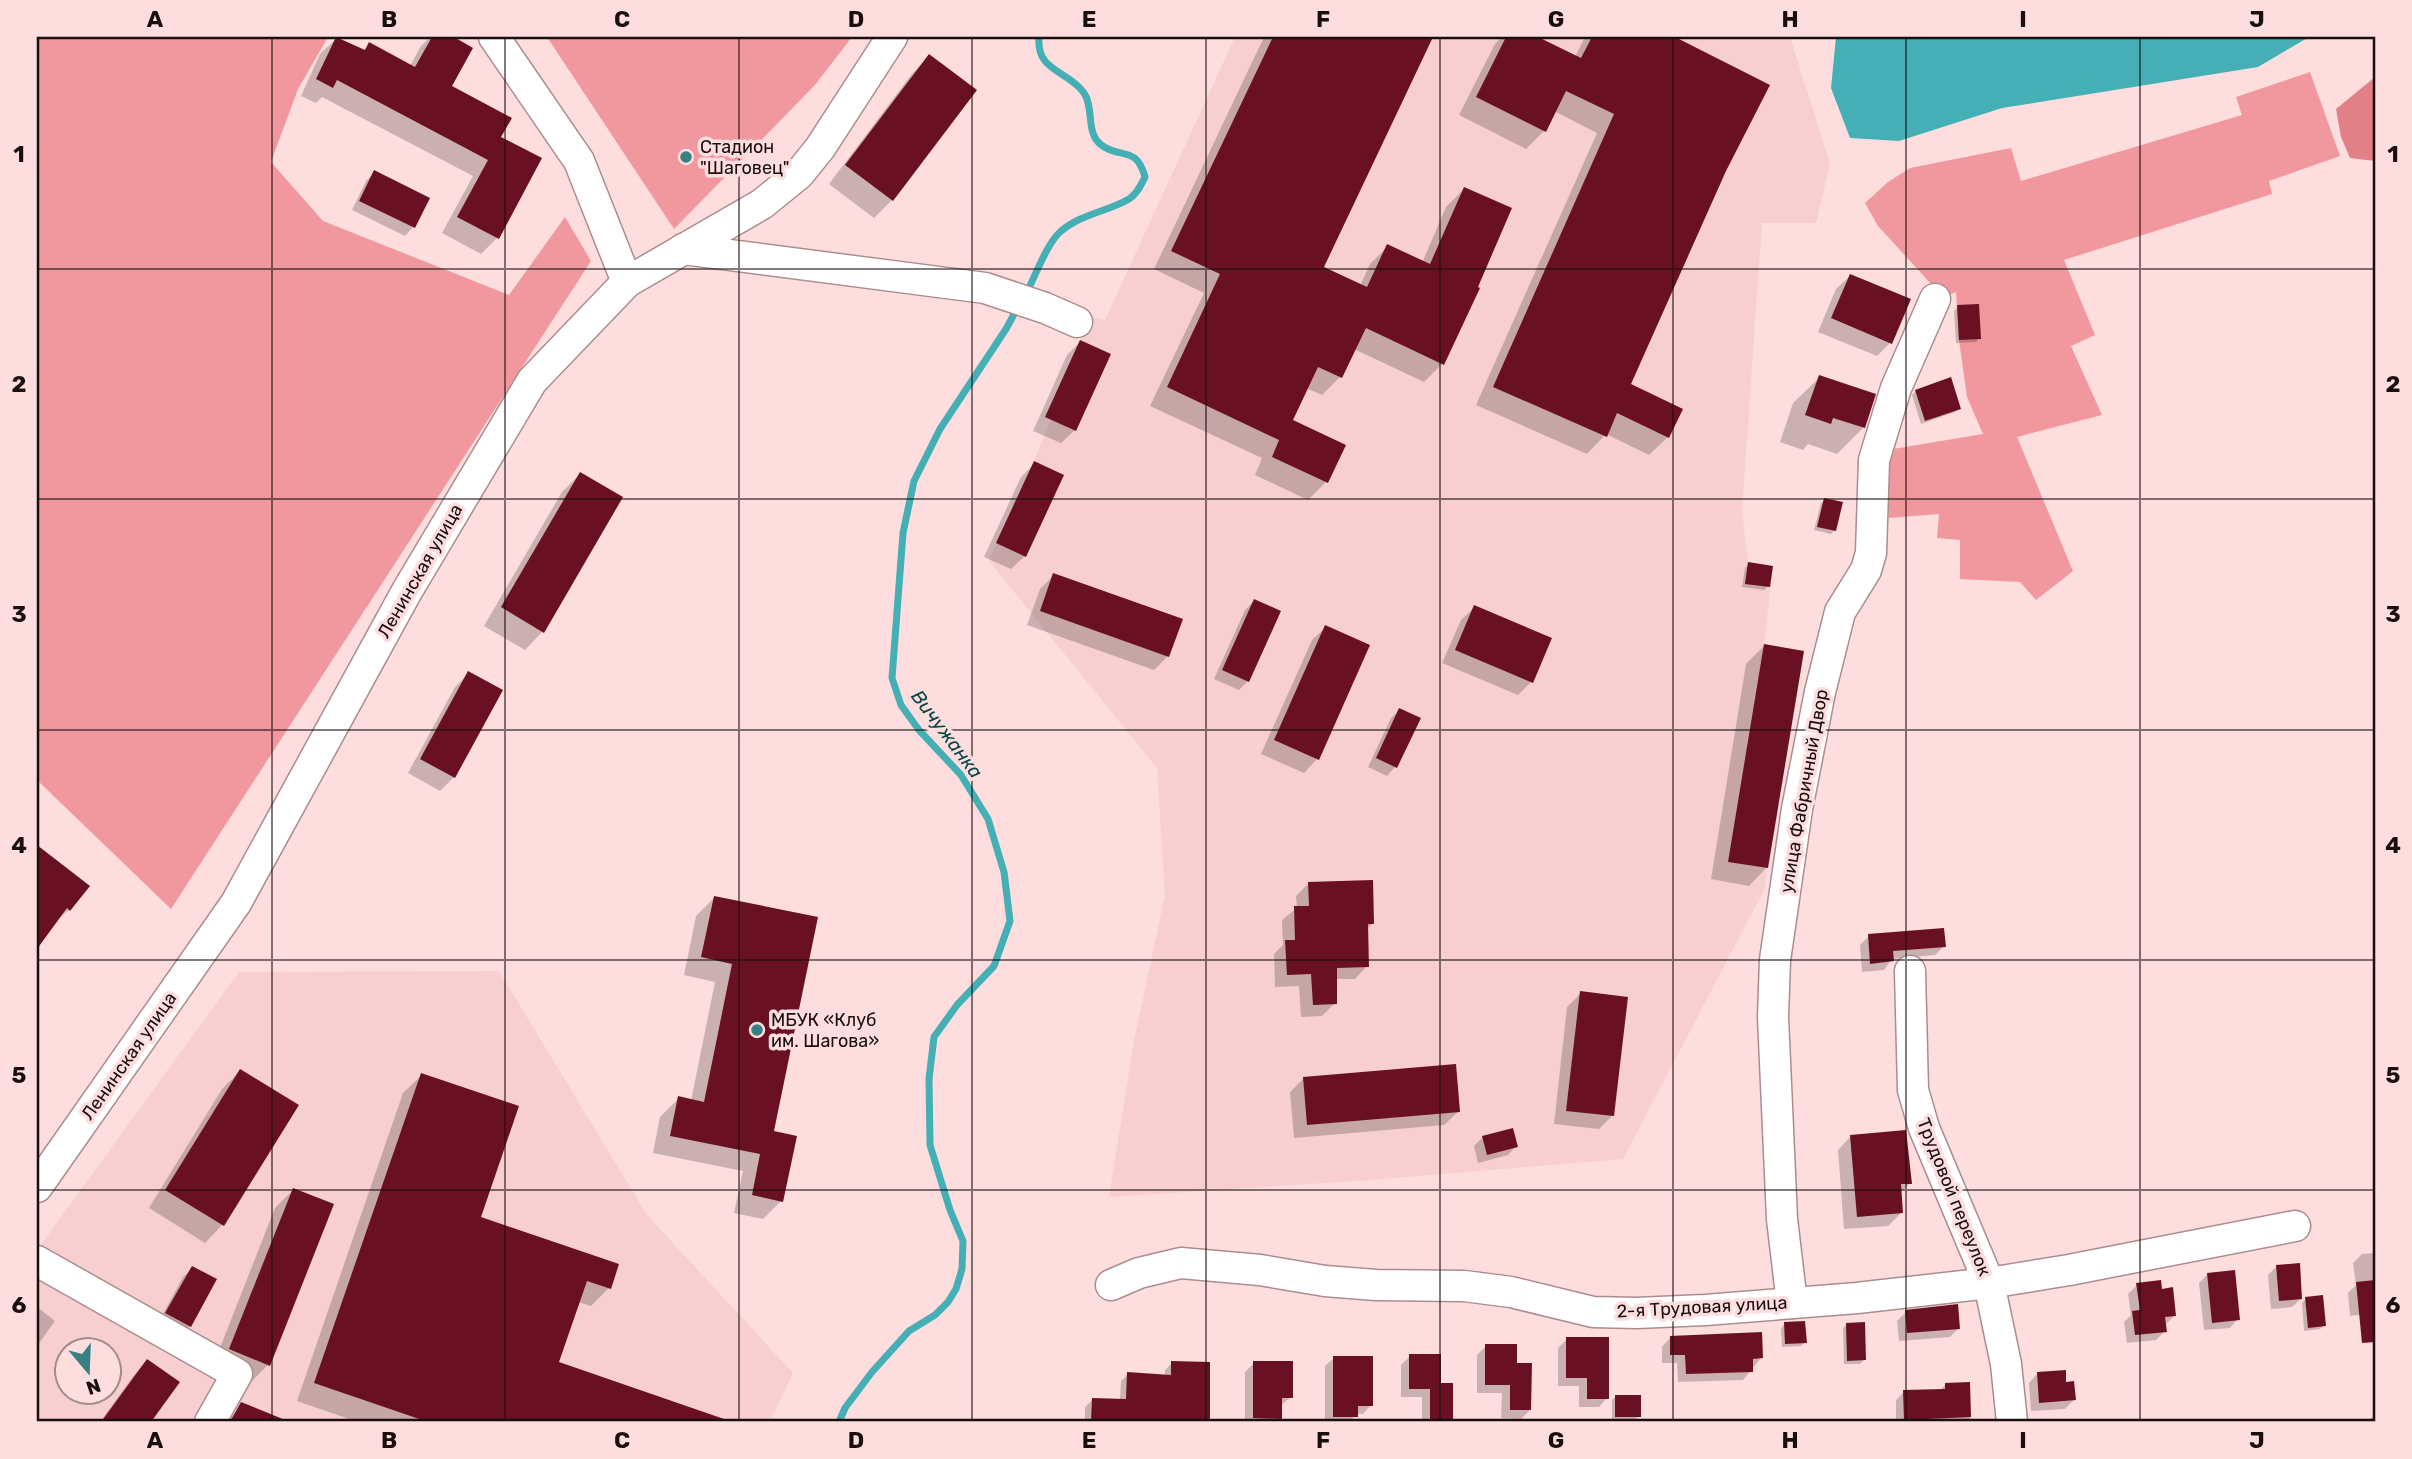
<svg xmlns="http://www.w3.org/2000/svg" width="2412" height="1459" font-family="Rubik,sans-serif">
<rect width="100%" height="100%" fill="#fddddd"/>
<g fill="#f7cfd0" fill-rule="evenodd">
<path d="M1235,37H1790L1830,164L1816,223H1762L1742,511L1748,562L1773,566L1764,644L1804,651L1764,890L1623,1159L1357,1181L1109,1197L1134,1041L1165,895L1157,768L989,561L1034,461L1051,420L1045,417L1080,340L1091,317L1105,320Z"/>
<path d="M499,971L647,1215L793,1373L770,1422H37V1250L239,972ZM66,1350H108V1392H66Z"/>
</g>
<g fill="#f0989d">
<path d="M37,37H328L298,89L271,162L323,221L509,295L565,217L591,261L171,909L37,780Z"/>
<path d="M547,37H852L815,85L674,229Z"/>
<path d="M2310,72L2340,156L2269,181L2272,194L2064,260L2095,335L2071,346L2102,415L2017,437L2073,571L2036,600L2020,582L1960,579V540L1937,538L1939,514L1889,518L1887,450L1983,434L1967,397L1959,340L1956,292L1943,297L1878,226L1865,203L1888,182L1910,168L2011,148L2021,181L2242,115L2236,97Z"/>
</g>
<path fill="#e28087" d="M2375,77V161L2350,158L2341,137L2336,109Z"/>
<path fill="#44afb4" d="M1836,37H2309L2258,67L2002,108L1899,141L1850,138L1831,88Z"/>
<g fill="#0003">
<path d="M430,37H450L471,48L450,87L499,138L497,238L481,254L442,233L473,176L322,97L316,103L301,96L320,54L337,38L363,51L369,45L410,66L421,46Z"/>
<path d="M1264,37H1423L1430,40L1322,268L1360,286L1370,264L1388,246L1422,263L1446,207L1464,189L1476,288L1442,364L1424,382L1354,349L1340,377L1322,395L1306,388L1291,421L1326,482L1308,500L1255,475L1262,458L1150,406L1204,293L1154,269Z"/>
<path d="M1502,37H1534L1575,57L1585,37H1671L1768,85L1725,170L1628,385L1668,437L1649,455L1606,434L1587,454L1476,405L1597,133L1554,111L1544,131L1526,149L1459,115L1495,44Z"/>
<path d="M929,57L892,200L874,218L829,184L911,75Z"/>
<path d="M375,172L428,199L413,227L405,236L352,210L366,181Z"/>
<path d="M1850,276L1890,343L1877,356L1818,332L1836,289Z"/>
<path d="M1958,307L1979,338L1976,342L1956,343L1954,311Z"/>
<path d="M1080,342L1075,430L1061,443L1033,431L1067,355Z"/>
<path d="M1820,377L1864,427L1837,454L1808,444L1803,450L1780,442L1793,403Z"/>
<path d="M1916,391L1959,408L1955,412L1921,424L1912,395Z"/>
<path d="M1034,464L1025,556L1011,569L984,557L1021,477Z"/>
<path d="M580,474L543,631L525,650L484,626L562,492Z"/>
<path d="M1825,500L1835,530L1831,534L1814,530L1821,503Z"/>
<path d="M1749,564L1768,586L1764,590L1742,587L1745,568Z"/>
<path d="M1054,575L1168,656L1154,670L1027,625L1040,589Z"/>
<path d="M1254,601L1248,681L1239,690L1214,679L1245,610Z"/>
<path d="M1475,607L1531,682L1518,695L1442,663L1461,620Z"/>
<path d="M1326,627L1317,759L1304,773L1261,754L1312,640Z"/>
<path d="M1764,646L1767,867L1749,886L1711,879L1746,664Z"/>
<path d="M469,673L454,777L440,791L408,773L455,687Z"/>
<path d="M1400,710L1395,767L1387,776L1368,767L1391,718Z"/>
<path d="M37,847L88,886L69,910L54,922L37,946Z"/>
<path d="M1309,883L1373,923L1366,930L1367,966L1355,979H1335V1003L1322,1016L1301,1017L1299,986L1275,987L1274,954L1283,945L1282,920L1297,908L1296,896Z"/>
<path d="M714,898L816,918L772,1132L781,1201L763,1219L734,1213L743,1171L653,1153L660,1117L679,1098L691,1101L715,982L684,975L696,916Z"/>
<path d="M1869,936L1944,946L1935,955L1892,959L1884,970L1862,972L1860,945Z"/>
<path d="M1581,993L1613,1115L1599,1129L1554,1124L1567,1007Z"/>
<path d="M240,1071L223,1224L205,1243L149,1208L222,1089Z"/>
<path d="M422,1075L479,1218L609,1288L591,1306L578,1302L557,1364L700,1413L697,1422H358L297,1401L403,1093Z"/>
<path d="M1304,1078L1458,1112L1444,1125L1294,1138L1290,1092Z"/>
<path d="M1851,1136L1910,1183L1900,1193L1902,1212L1888,1226L1844,1229L1838,1150Z"/>
<path d="M1483,1137L1516,1146L1508,1155L1478,1163L1474,1146Z"/>
<path d="M293,1190L268,1365L250,1383L212,1368L275,1208Z"/>
<path d="M2375,1253V1313L2350,1316L2348,1293L2356,1285L2353,1263L2362,1254Z"/>
<path d="M2277,1266L2301,1299L2292,1307L2271,1309L2268,1275Z"/>
<path d="M192,1268L190,1326L181,1335L158,1323L183,1277Z"/>
<path d="M2208,1274L2238,1319L2230,1328L2204,1330L2199,1283Z"/>
<path d="M2137,1285L2160,1291L2175,1315L2166,1324L2165,1331L2156,1340L2127,1343L2124,1322L2131,1315L2128,1294Z"/>
<path d="M2306,1299L2324,1325L2320,1329L2304,1331L2302,1303Z"/>
<path d="M37,1307L55,1321L37,1346Z"/>
<path d="M1906,1312L1958,1329L1950,1337L1899,1341L1897,1321Z"/>
<path d="M1785,1324L1805,1342L1801,1346L1782,1347L1781,1328Z"/>
<path d="M1847,1324L1864,1360L1860,1364H1844L1843,1328Z"/>
<path d="M1670,1338L1761,1358L1743,1380L1678,1382L1677,1363H1662V1347Z"/>
<path d="M1567,1339L1607,1398L1599,1407H1579V1386H1558V1348Z"/>
<path d="M1486,1346L1515,1364L1530,1410L1521,1419L1501,1418L1502,1393H1477V1355Z"/>
<path d="M1410,1356L1439,1385H1451V1422H1422V1397H1401V1365Z"/>
<path d="M1334,1358L1371,1405L1363,1414H1356L1350,1422H1325V1366Z"/>
<path d="M147,1361L177,1383L149,1422H100L135,1374Z"/>
<path d="M1172,1363L1199,1399V1422H1085V1407L1092,1400L1120,1401L1121,1381L1128,1374L1165,1376V1370Z"/>
<path d="M1254,1363L1291,1397L1280,1406V1418L1276,1422H1245V1372Z"/>
<path d="M2037,1374L2065,1384L2074,1400L2065,1409L2031,1411L2029,1383Z"/>
<path d="M1969,1384L1970,1422H1896V1400L1904,1392L1939,1391L1945,1385Z"/>
<path d="M1616,1396L1639,1416L1635,1420H1612V1400Z"/>
<path d="M242,1404L277,1419L276,1422H227Z"/>
<path d="M2375,1415V1422H2370L2369,1420Z"/>
</g>
<g fill="none" stroke-linecap="round" stroke-linejoin="round">
<g stroke="#44afb4" stroke-width="7">
<path d="M1026,294C1035,277 1046,245 1060,232C1080,214 1107,212 1129,199C1137,194 1141,185 1145,177C1136,144 1119,160 1100,144C1086,132 1094,108 1084,93C1068,70 1036,72 1039,37"/>
<path d="M839,1422L845,1408L872,1372L909,1331L935,1315L948,1302L956,1289L962,1269L963,1241L950,1210L930,1145L929,1079L934,1037L957,1005L994,966L1010,921L1004,872L988,819L961,775L919,730L901,705L892,678L903,533L914,481L940,429L1006,329L1018,307"/>
</g>
</g>
<g fill="#691122">
<path d="M336,37L365,50L369,42L415,67L432,37H454L473,48L452,86L512,118L501,137L542,158L499,239L457,217L488,160L337,80L333,88L316,79Z"/>
<path d="M1273,37H1433L1324,267L1367,287L1387,244L1430,264L1464,187L1512,208L1478,287L1480,288L1444,365L1366,328L1342,378L1318,367L1293,420L1346,445L1328,483L1272,457L1279,440L1167,387L1220,274L1171,251Z"/>
<path d="M1506,37H1538L1581,58L1592,37H1675L1770,85L1726,171L1631,384L1683,409L1669,438L1617,413L1607,437L1493,387L1614,114L1566,91L1546,132L1476,97Z"/>
<path d="M929,54L977,90L893,201L845,165Z"/>
<path d="M374,170L430,198L415,228L359,201Z"/>
<path d="M1850,274L1911,299L1892,344L1831,318Z"/>
<path d="M1979,304L1981,339L1959,340L1957,305Z"/>
<path d="M1080,340L1111,354L1076,431L1045,417Z"/>
<path d="M1819,375L1876,394L1865,428L1833,418L1831,424L1805,415Z"/>
<path d="M1951,377L1961,409L1925,421L1915,390Z"/>
<path d="M1034,461L1064,475L1026,557L996,543Z"/>
<path d="M580,472L623,497L544,633L501,607Z"/>
<path d="M1824,498L1843,502L1836,531L1817,527Z"/>
<path d="M1748,562L1773,566L1770,587L1745,584Z"/>
<path d="M1053,573L1183,619L1169,657L1040,611Z"/>
<path d="M1254,599L1281,611L1249,682L1222,670Z"/>
<path d="M1474,605L1552,638L1533,683L1455,650Z"/>
<path d="M1325,625L1370,645L1319,760L1274,740Z"/>
<path d="M1764,644L1804,651L1768,868L1728,862Z"/>
<path d="M468,671L503,690L455,778L420,759Z"/>
<path d="M1399,708L1421,718L1397,768L1376,758Z"/>
<path d="M37,845L90,886L70,911L67,908L37,949Z"/>
<path d="M1373,880L1374,924H1368L1369,967L1337,968V1004L1313,1005L1311,974L1287,975L1285,940H1295L1294,906H1309L1308,882Z"/>
<path d="M714,896L818,917L774,1131L797,1136L783,1202L752,1195L760,1154L670,1136L678,1096L704,1102L732,964L701,957Z"/>
<path d="M1944,928L1946,947L1893,951L1894,961L1870,964L1868,934Z"/>
<path d="M1580,991L1628,997L1614,1116L1566,1111Z"/>
<path d="M1456,1064L1460,1112L1307,1125L1303,1077Z"/>
<path d="M240,1069L299,1105L224,1226L165,1190Z"/>
<path d="M421,1073L519,1106L481,1217L619,1264L611,1289L587,1281L559,1362L724,1419L723,1422H428L314,1383Z"/>
<path d="M1513,1128L1518,1147L1487,1155L1482,1136Z"/>
<path d="M1906,1130L1912,1184H1901L1903,1213L1857,1217L1850,1135Z"/>
<path d="M293,1188L334,1204L270,1366L229,1349Z"/>
<path d="M2300,1263L2302,1299L2279,1301L2276,1265Z"/>
<path d="M192,1266L217,1279L191,1327L165,1313Z"/>
<path d="M2235,1270L2240,1320L2212,1323L2207,1273Z"/>
<path d="M2161,1280L2162,1289L2173,1287L2176,1316L2165,1317L2167,1332L2135,1335L2132,1311L2140,1310L2136,1283Z"/>
<path d="M2375,1280V1342L2362,1343L2356,1282Z"/>
<path d="M2323,1295L2326,1326L2308,1328L2305,1297Z"/>
<path d="M1958,1304L1960,1329L1907,1333L1905,1310Z"/>
<path d="M1805,1321L1807,1343L1785,1344L1784,1322Z"/>
<path d="M1865,1322L1866,1360L1847,1361L1846,1323Z"/>
<path d="M1762,1332L1763,1358L1753,1359V1372L1686,1374L1685,1355H1670V1336Z"/>
<path d="M1566,1337H1609V1399H1587V1378H1566Z"/>
<path d="M1485,1344H1517V1363H1532L1531,1410H1510V1385H1485Z"/>
<path d="M1409,1354H1441V1383H1453V1422H1430V1389H1409Z"/>
<path d="M1333,1356H1373V1406H1358V1417H1333Z"/>
<path d="M147,1359L180,1382L151,1422H101Z"/>
<path d="M1171,1361L1210,1362V1422H1091L1092,1398L1126,1399L1127,1372L1171,1375Z"/>
<path d="M1253,1361H1293V1398H1282V1419L1253,1418Z"/>
<path d="M2066,1370V1382L2074,1381L2076,1400L2039,1403L2037,1372Z"/>
<path d="M1970,1382L1971,1417L1904,1420L1903,1390L1945,1389V1383Z"/>
<rect x="1615" y="1395" width="26" height="22"/>
<path d="M241,1402L290,1422H230Z"/>
</g>
<g fill="none" stroke-linecap="round" stroke-linejoin="round">
<g stroke="#ab8d8e" stroke-width="33">
<g id="minor">
<path d="M494,37L579,161L627,282"/>
<path d="M683,249L985,288L1045,308L1077,322"/>
<path d="M1910,971L1913,1090L1924,1128L1989,1283L2006,1364L2012,1422"/>
<path d="M37,1187L236,903L407,591L532,381L627,282L762,204L799,174L820,148L892,37"/>
<path d="M37,1261L237,1374L210,1422"/>
<path d="M1111,1285L1139,1273L1181,1263L1260,1270L1325,1281L1376,1285L1464,1286L1511,1292L1593,1312L1637,1313L1705,1310L1857,1298L1989,1283L2069,1270L2295,1226"/>
<path d="M1792,1303L1782,1219L1773,1017L1775,960L1797,809L1820,692L1840,612L1866,570L1871,553L1874,460L1896,388L1935,299"/>
</g>
</g>
<use href="#minor" stroke="#fff" stroke-width="30"/>
</g>
<path fill="none" stroke="#190f0f" stroke-width="2" stroke-opacity="0.55" d="M272,37V1422M505,37V1422M739,37V1422M972,37V1422M1206,37V1422M1440,37V1422M1673,37V1422M1906,37V1422M2140,37V1422M37,269H2375M37,499H2375M37,730H2375M37,960H2375M37,1190H2375"/>
<g fill="#378083" stroke="#fddddd" stroke-width="2.5">
<circle cx="686" cy="157" r="7"/>
<circle cx="757" cy="1030" r="7"/>
</g>
<g text-anchor="middle" dominant-baseline="central" stroke-width="7" stroke-linejoin="round" paint-order="stroke">
<g font-size="18" fill="#190f0f" stroke="#fddddd" text-anchor="start">
<text x="700" y="147">Стадион<tspan x="700" dy="21">"Шаговец"</tspan></text>
<text x="771" y="1020">МБУК «Клуб<tspan x="771" dy="21">им. Шагова»</tspan></text>
</g>
<g font-size="18" fill="#190f0f" stroke="#fddddd">
<text transform="translate(420 571) rotate(-60)">Ленинская улица</text>
<text transform="translate(1804 791) rotate(-80)">улица Фабричный Двор</text>
<text transform="translate(129 1056) rotate(-55)">Ленинская улица</text>
<text transform="translate(1954 1197) rotate(68)">Трудовой переулок</text>
<text transform="translate(1702 1307) rotate(-3)">2-я Трудовая улица</text>
</g>
<g font-size="19" font-style="italic" fill="#004548" stroke="#fddddd">
<text transform="translate(947 734) rotate(53)">Вичужанка</text>
</g>
</g>
<rect width="2412" height="1459" fill="none" stroke="#fddddd" stroke-width="77"/>
<g transform="translate(88 1371) rotate(161)"><circle r="33" fill="#fddddd" stroke="#a28b8b" stroke-width="2"/>
<path d="M0-5L12 26L0 18L-12 26Z" fill="#378083"/>
<text y="-10" font-size="19" font-weight="bold" text-anchor="middle" fill="#190f0f">N</text>
</g>
<rect x="38" y="38" width="2336" height="1382" fill="none" stroke="#190f0f" stroke-width="2.5"/>
<g font-size="23" text-anchor="middle" font-weight="bold" fill="#190f0f">
<text x="155" y="27">A</text>
<text x="389" y="27">B</text>
<text x="622" y="27">C</text>
<text x="856" y="27">D</text>
<text x="1089" y="27">E</text>
<text x="1323" y="27">F</text>
<text x="1556" y="27">G</text>
<text x="1790" y="27">H</text>
<text x="2023" y="27">I</text>
<text x="2257" y="27">J</text>
<text x="19" y="162">1</text>
<text x="2393" y="162">1</text>
<text x="19" y="392">2</text>
<text x="2393" y="392">2</text>
<text x="19" y="622">3</text>
<text x="2393" y="622">3</text>
<text x="19" y="853">4</text>
<text x="2393" y="853">4</text>
<text x="19" y="1083">5</text>
<text x="2393" y="1083">5</text>
<text x="19" y="1313">6</text>
<text x="2393" y="1313">6</text>
<text x="155" y="1448">A</text>
<text x="389" y="1448">B</text>
<text x="622" y="1448">C</text>
<text x="856" y="1448">D</text>
<text x="1089" y="1448">E</text>
<text x="1323" y="1448">F</text>
<text x="1556" y="1448">G</text>
<text x="1790" y="1448">H</text>
<text x="2023" y="1448">I</text>
<text x="2257" y="1448">J</text>
</g>
</svg>
